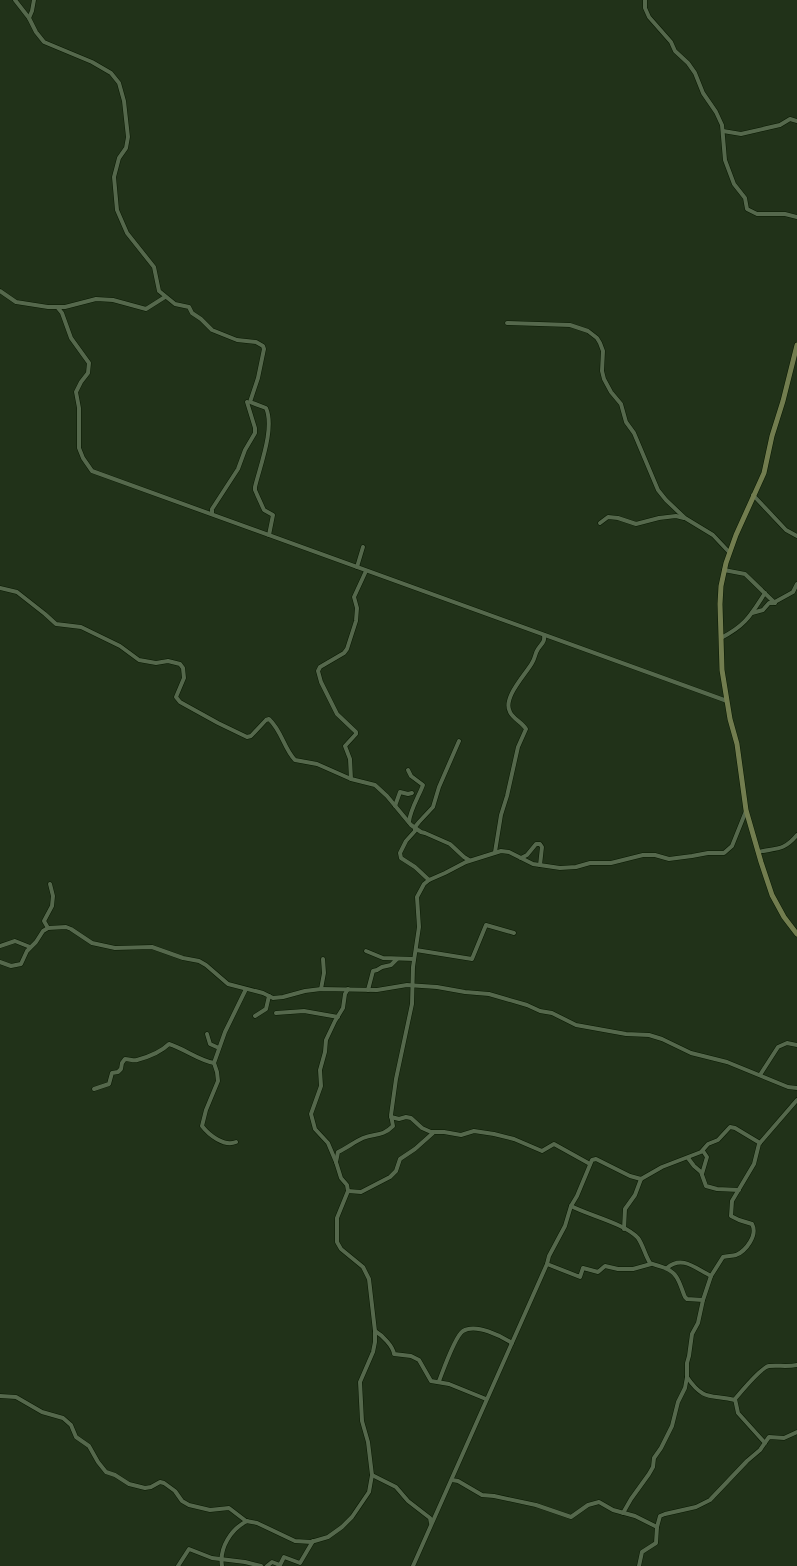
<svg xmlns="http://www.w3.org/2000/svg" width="797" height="1566" font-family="'DM Sans',sans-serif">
<rect width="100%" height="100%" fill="#213219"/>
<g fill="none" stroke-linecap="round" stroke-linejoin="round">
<g stroke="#0a1a03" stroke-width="5">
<g id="street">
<path d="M15,0L29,18L36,32L44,42L92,62L111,73L119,83L124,101L128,137L126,148L119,158L114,177L117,210L127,233L154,267L159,291L175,304L189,307L192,313L201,319L212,330L237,340L256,342L263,346L264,349L258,378L250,402L266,408C275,428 260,466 255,487V490L264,510L273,515L269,535"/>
<path d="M645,0V8L649,17L671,42L675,51L688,63L695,73L703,93L716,112L722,125L725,160L734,184L745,198L747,209L757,214H785L797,217"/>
<path d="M29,18L32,11L34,0"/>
<path d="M723,131L741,134L780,125L790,119L797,121"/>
<path d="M0,291L16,302L48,307H65L96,299L113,300L146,309L165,297"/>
<path d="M58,308L62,313L71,338L89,363L88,373L81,382L76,392L79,408V448L83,458L92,471L727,701"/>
<path d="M507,323L570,325L588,331L597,338L600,343L603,351L602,371L604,379L611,392L621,404L626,422L634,433L658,490L666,500L685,518L713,535L729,552"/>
<path d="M753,495L786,530L797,536"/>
<path d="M212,514V509L238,469L245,450L255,433V428L247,402"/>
<path d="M600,523L608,517L618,518L636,524L659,518L676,516L684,518"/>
<path d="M357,567L363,547"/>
<path d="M724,570L745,574L775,603"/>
<path d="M0,588L17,592L45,614L56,624L81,627L120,646L139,660L156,663L168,661L180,664L183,668L184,678L176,697L180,702L218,723L247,737L251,736L266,720L269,719C282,731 284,749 295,760L317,764L351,779L375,785L387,796L411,825L421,832L425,833L450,844L464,857L469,860"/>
<path d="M752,613L763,610L769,603H773L793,592L797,584"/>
<path d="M721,638C746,625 750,616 765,593"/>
<path d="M408,770L411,776L423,785C419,796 410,810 409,822"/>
<path d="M351,779L350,759L345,746L356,734V732L337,714L321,682L318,671L320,667L344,653L347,649L356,621L357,608L354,597L366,571"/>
<path d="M395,806L400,792L408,794L412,793"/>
<path d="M495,852L501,815L507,796L518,747L526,729C522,722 513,719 510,712C502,698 526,674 532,663C535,659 535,653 538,649C542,643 545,642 544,635"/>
<path d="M758,852C776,848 784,851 797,835"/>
<path d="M521,858L527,855L536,844H540L542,847L540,865"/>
<path d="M429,880L415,867L401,858L400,853L406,841L415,831V827L419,822L433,807L439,787L459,741"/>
<path d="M48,928L44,921L52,906L53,896L50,884"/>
<path d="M0,946L15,941L30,947"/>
<path d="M416,950L472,959L486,925L514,933"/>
<path d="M366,951L383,958L414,959"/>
<path d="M0,962L11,966L21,964L27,951L36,942L43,931L48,928L66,927L71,929L92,943L115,948L152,947L183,958L199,961L206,965L228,984L263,993L273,998L283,997L305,991L321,989L377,990L407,985L437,987L465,992L489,994L527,1005L540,1011L552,1013L576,1025L626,1034L649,1035L662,1039L691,1053L727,1062L788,1087L797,1088"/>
<path d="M321,989L324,973L323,959"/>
<path d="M368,990L373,971L377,970L382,967L391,965L397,959"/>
<path d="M276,1013L304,1011L338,1017"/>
<path d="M255,1016L266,1009L269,996"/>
<path d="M207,1034L210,1044L219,1048"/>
<path d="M760,1075L778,1047L787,1043L797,1045"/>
<path d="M94,1089L109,1084L112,1073L118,1072L121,1069L122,1063L125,1059C129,1059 134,1061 137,1060C148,1057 161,1052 169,1044C185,1049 198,1060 214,1063"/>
<path d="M391,1117L399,1119L406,1117L411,1118L422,1128L431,1132H444L461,1135L474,1131L494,1134L514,1139L542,1151L554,1144L590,1164"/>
<path d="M236,1142C224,1147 209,1135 202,1126L206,1110L218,1081L217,1072L214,1063L225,1032L246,989"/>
<path d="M688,1158L694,1166L701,1172L706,1186L717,1189L739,1190"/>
<path d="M336,1162L338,1152C347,1148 354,1142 363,1138C375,1133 382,1137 393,1126L391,1115L396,1079L412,1004L413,967L419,927L417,897L424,884L429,880L445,873L466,862L501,851L509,852L533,864L560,868L576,867L590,863H611L643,855H655L669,859L692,856L708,853H724L732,846L746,811"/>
<path d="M702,1174L707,1157L703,1151"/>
<path d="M348,1191L361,1192L390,1177L396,1171L400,1159L415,1149L433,1133"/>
<path d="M571,1206C588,1215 626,1224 638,1238C643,1245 645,1255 650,1263C655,1265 660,1266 665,1268C679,1273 680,1286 685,1297L687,1299L703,1300"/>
<path d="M624,1229L625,1209L635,1195L641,1179"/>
<path d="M547,1264L580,1277L583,1268L598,1272L605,1266L618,1269H633L651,1264"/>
<path d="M667,1268C682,1255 695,1268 711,1276"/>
<path d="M375,1331C382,1335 393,1346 394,1354L411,1356L419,1360L431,1381L449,1384L486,1399"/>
<path d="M687,1377C704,1402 711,1394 735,1400"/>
<path d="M439,1381C443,1371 455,1336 463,1331C476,1323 501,1336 512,1343"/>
<path d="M0,1396L16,1397L42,1412L63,1418L71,1425L76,1437L89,1446L98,1462L106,1472L115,1475L129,1484L145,1488L151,1487L160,1482L164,1483L175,1491L182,1501L189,1505L210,1510L229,1508L246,1521L257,1523L295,1541L311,1542L328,1537L342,1527L352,1517L369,1492L372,1475L368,1442L362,1421L360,1382L373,1352L375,1342V1331L369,1279L363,1267L341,1249L337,1242V1218L348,1191L347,1185L341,1178L336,1162L328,1143L315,1129L311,1114L321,1086L320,1070L325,1052L326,1040L335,1021L343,1008L345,994L348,989"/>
<path d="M765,1443L738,1413L735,1399C740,1393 762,1367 769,1366C778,1365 787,1367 797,1365"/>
<path d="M372,1475L396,1487L408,1501L430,1518L431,1523"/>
<path d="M452,1480L458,1481L482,1495L494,1496L536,1505L571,1517L588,1505L599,1502L613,1510L635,1516L657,1527"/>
<path d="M623,1513L631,1499L649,1474L653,1467L654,1458L661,1448L672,1426L678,1402L685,1388L687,1377V1363L689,1356L692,1334L698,1323L703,1300L711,1276L723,1257C727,1256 732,1256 736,1255C746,1251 758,1235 752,1224L739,1220L731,1216L732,1201L754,1164L759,1144L797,1100"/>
<path d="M178,1566L189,1549L212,1558L245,1562L261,1566"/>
<path d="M222,1566C219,1548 231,1529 247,1521"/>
<path d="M267,1566L272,1562L280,1565L284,1557L300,1563L313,1541"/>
<path d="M413,1566L547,1264L549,1256L565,1226L571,1206L577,1196L592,1160L596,1159L630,1176L641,1179L662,1167L701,1152L708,1144L718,1140L730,1127L735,1128L760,1143"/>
<path d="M639,1566L642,1552L656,1543L657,1527L660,1516L665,1514L696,1507L710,1500L747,1461L760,1450L769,1437L784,1438L797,1432"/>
</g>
</g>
<g stroke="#0a1a03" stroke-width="6">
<path id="secondary" d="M797,345L783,401L772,436L764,473L736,535L726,563L721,586L720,604L722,670L730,719L737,744L746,810L761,862L772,895L784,917L797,934"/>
</g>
<use href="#street" stroke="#55684c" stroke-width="4"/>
<use href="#secondary" stroke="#727d4f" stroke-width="5"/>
</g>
</svg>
